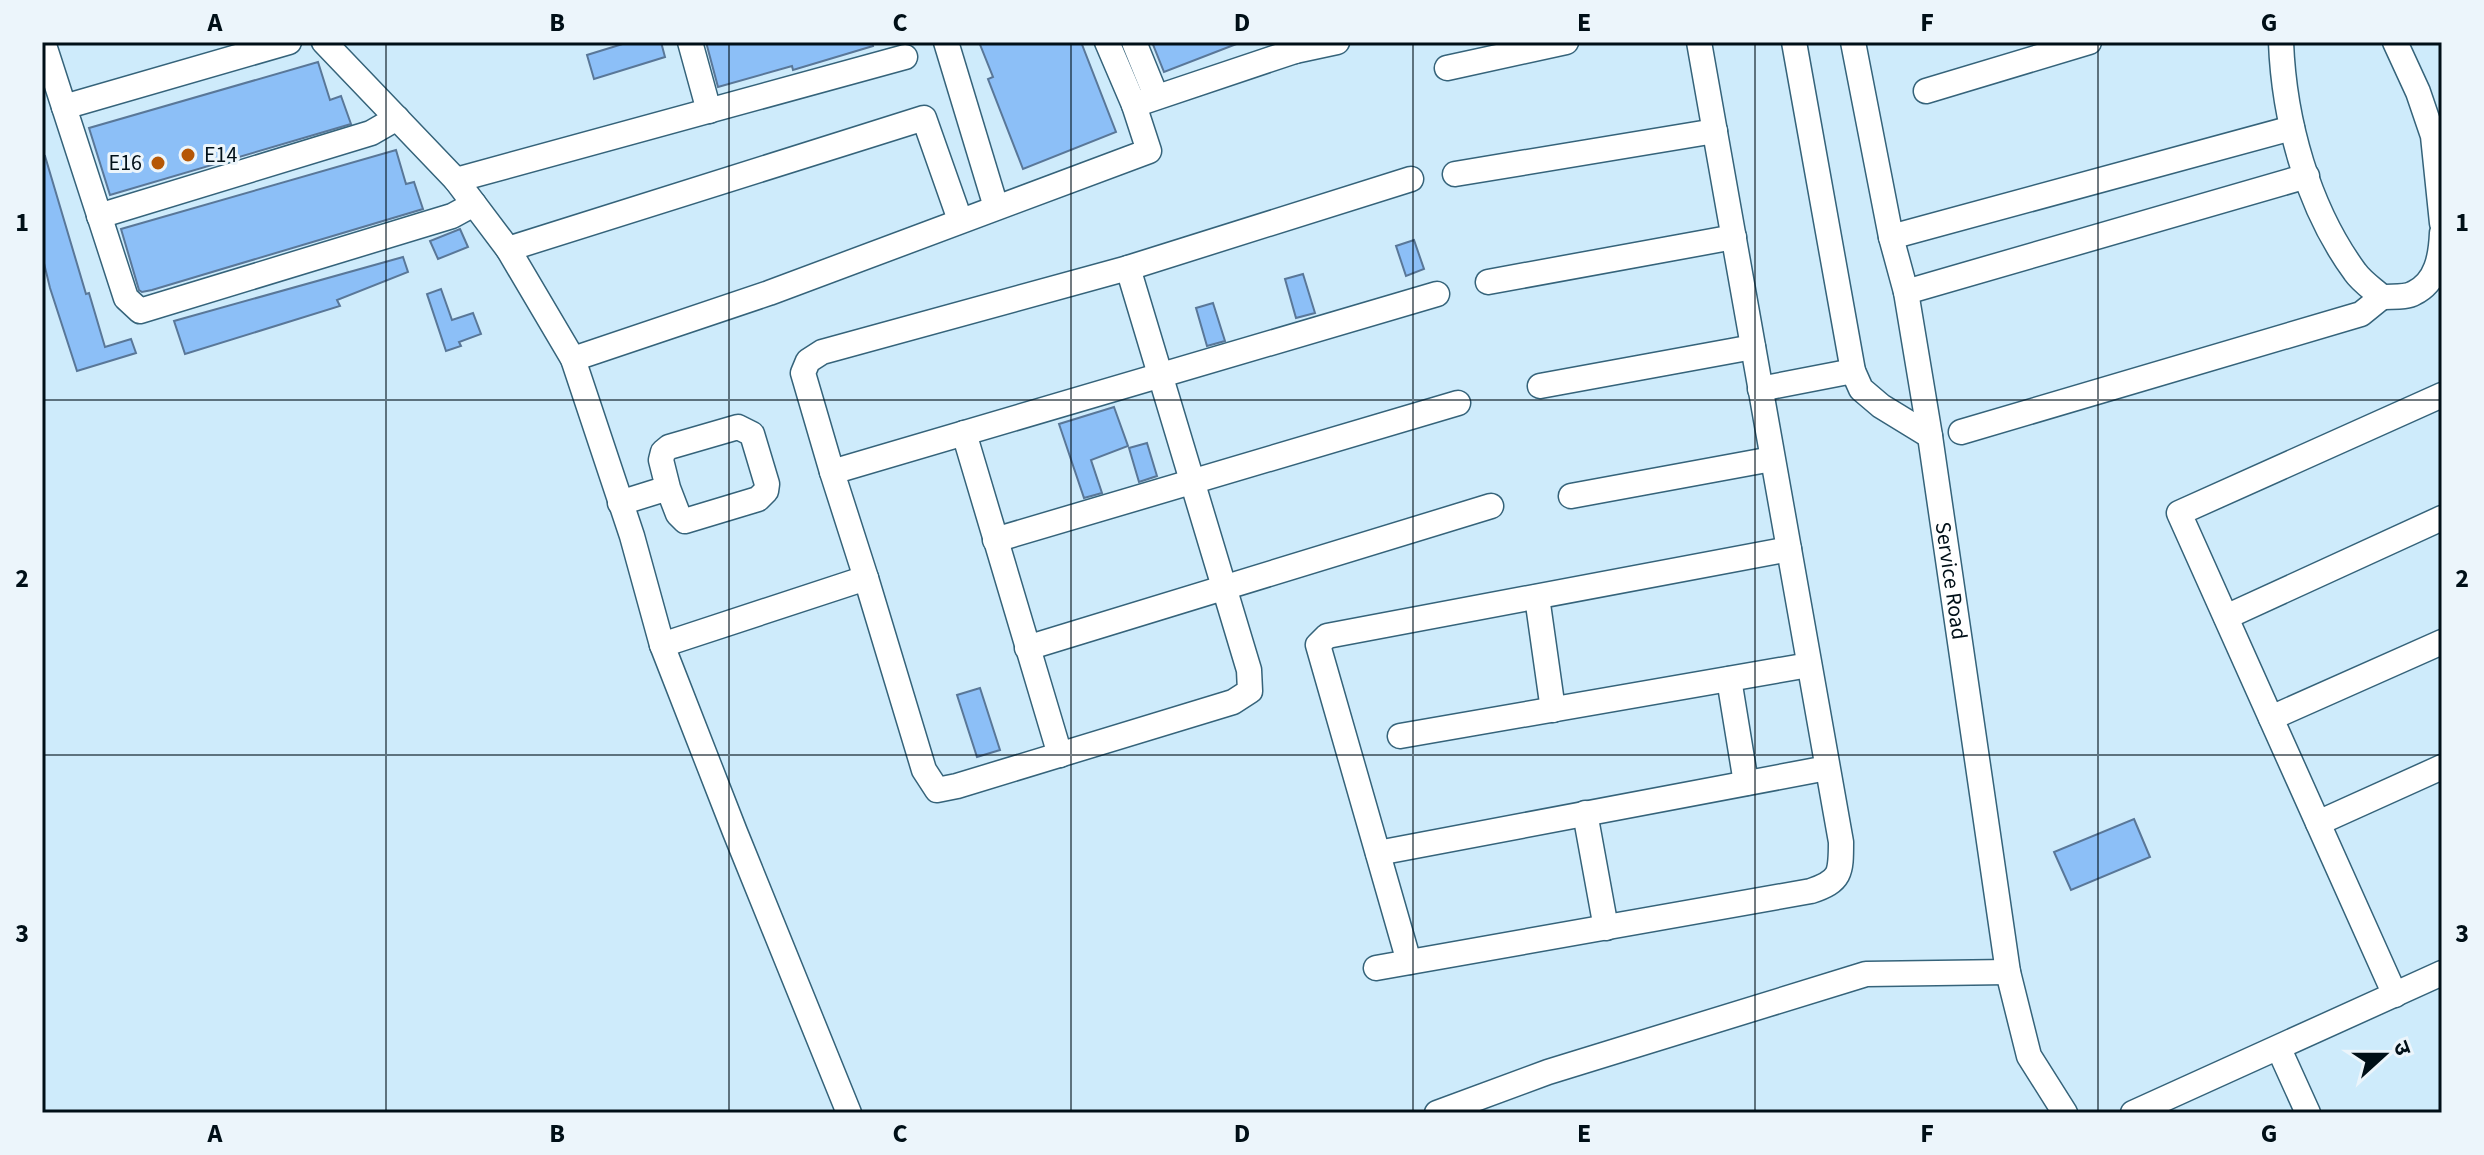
<svg xmlns="http://www.w3.org/2000/svg" width="2484" height="1155" font-family="'Source Sans 3','Noto Sans Devanagari',sans-serif">
<rect width="100%" height="100%" fill="#ceebfb"/>
<g fill="#8cbff7" stroke="#597798" stroke-width="2">
<path d="M629,42H661L665,57L594,79L587,55Z"/>
<path d="M706,42H872L873,46L793,70L792,66L718,87Z"/>
<path d="M979,42H1081L1116,132L1023,169L988,79L993,77Z"/>
<path d="M1152,42H1239V43L1164,72Z"/>
<path d="M318,62L330,100L341,96L351,124L110,195L89,128Z"/>
<path d="M396,150L406,184L414,182L423,209L152,290L142,292L139,290L121,229Z"/>
<path d="M45,156L86,294L89,293L105,347L131,339L136,353L77,371L50,288L42,255V157Z"/>
<path d="M460,229L468,247L438,259L430,241Z"/>
<path d="M1414,240L1424,269L1406,276L1396,246Z"/>
<path d="M403,257L408,272L337,300L340,306L185,354L174,321Z"/>
<path d="M1303,274L1315,313L1296,318L1285,279Z"/>
<path d="M441,289L452,320L473,313L481,334L459,342L461,346L446,351L427,294Z"/>
<path d="M1213,303L1225,341L1207,346L1196,308Z"/>
<path d="M1114,407L1128,446L1091,460L1102,493L1084,498L1059,424Z"/>
<path d="M1147,443L1157,476L1139,482L1129,448Z"/>
<path d="M980,688L1000,750L977,757L957,695Z"/>
<path d="M2134,819L2150,857L2071,890L2054,852Z"/>
</g>
<g fill="none" stroke-linecap="round" stroke-linejoin="round">
<g stroke="#35637a" stroke-width="27">
<g id="minor">
<path d="M43,42L64,107"/>
<path d="M289,42L64,107L126,298L140,311L452,216L474,204"/>
<path d="M324,42L456,180L508,249L573,359L632,536L662,645L735,832L849,1113"/>
<path d="M690,42L709,111"/>
<path d="M946,42L996,207"/>
<path d="M1107,42L1134,105"/>
<path d="M1134,42L1156,96"/>
<path d="M1794,42L1853,371L1861,389L1881,406L1930,436"/>
<path id="s1" d="M1853,42L1891,237L1906,292L1930,436L2008,972L2029,1056L2065,1113"/>
<path d="M2281,42C2284,121 2308,208 2355,272C2362,282 2373,289 2382,297C2392,296 2406,298 2414,293C2437,282 2441,256 2442,233"/>
<path d="M2395,42L2418,92L2433,136L2442,223"/>
<path d="M1295,51L1337,42"/>
<path d="M1447,68L1566,42"/>
<path d="M1926,91L2089,42"/>
<path d="M1455,174L1715,131"/>
<path d="M456,180L905,57"/>
<path d="M99,216L371,133L397,118"/>
<path d="M1891,237L2292,128"/>
<path d="M508,249L924,118L960,220"/>
<path d="M1488,282L1734,237"/>
<path d="M1906,292L2307,176"/>
<path d="M573,359L769,293L1149,151L1134,105L1295,51L1292,42"/>
<path d="M1540,386L1753,347"/>
<path d="M1760,389L1853,371"/>
<path d="M1961,432L2361,314L2382,297"/>
<path d="M964,433L1060,755"/>
<path d="M832,472L803,373L808,361L822,352L1128,268L1411,179"/>
<path d="M1571,496L1772,459"/>
<path d="M620,503L668,488L661,460L663,452L669,447L738,427L752,434L767,484L766,491L758,499L685,521L678,514L668,488"/>
<path d="M995,540L1458,403"/>
<path d="M866,578L924,770L937,790L957,786L1233,702L1250,691L1249,670L1128,268"/>
<path d="M1537,597L1553,710"/>
<path d="M2226,617L2442,518"/>
<path d="M662,645L866,578L832,472L1437,294"/>
<path d="M1027,648L1491,506"/>
<path d="M1729,679L1746,783"/>
<path d="M2271,718L2442,642"/>
<path d="M1400,736L1809,665"/>
<path d="M1585,813L1606,928"/>
<path d="M2318,823L2442,767"/>
<path d="M1378,853L1827,768"/>
<path d="M1409,962L1318,645L1327,636L1789,549"/>
<path d="M1376,968L1811,891C1841,881 1841,873 1841,842L1699,42"/>
<path d="M2395,995L2179,513L2442,395"/>
<path d="M2279,1049L2308,1113"/>
<path d="M1437,1113L1548,1072L1866,974L2008,972"/>
<path d="M2133,1113L2442,973"/>
</g>
</g>
<use href="#minor" stroke="#fff" stroke-width="24"/>
</g>
<path fill="none" stroke="#000f17" stroke-width="2" stroke-opacity="0.55" d="M386,42V1113M729,42V1113M1071,42V1113M1413,42V1113M1755,42V1113M2098,42V1113M42,400H2442M42,755H2442"/>
<g fill="#b55706" stroke="#ecf5fb" stroke-width="3">
<circle cx="188" cy="155" r="8"/>
<circle cx="158" cy="163" r="8"/>
</g>
<g text-anchor="middle" dominant-baseline="central" stroke-width="6" stroke-linejoin="round" paint-order="stroke">
<g font-size="22" fill="#000f17" stroke="#ecf5fb" text-anchor="start">
<text x="204" y="155">E14</text>
<text x="142" y="163" text-anchor="end">E16</text>
</g>
<g font-size="22" fill="#000f17" stroke="#ecf5fb">
<text stroke="none"><textPath href="#s1" startOffset="548">Service Road</textPath></text>
</g>
</g>
<rect width="2484" height="1155" fill="none" stroke="#ecf5fb" stroke-width="88"/>
<g transform="translate(2384 1055) rotate(69)" stroke="#ecf5fb" stroke-width="6" paint-order="stroke">
<path d="M0-6L14 30L0 20L-14 30Z" fill="#000f17"/>
<text y="-12" font-size="22" font-weight="bold" text-anchor="middle" fill="#000f17">उ</text>
</g>
<rect x="44" y="44" width="2396" height="1067" fill="none" stroke="#000f17" stroke-width="3"/>
<g font-size="26" text-anchor="middle" font-weight="bold" fill="#000f17">
<text x="215" y="31">A</text>
<text x="557" y="31">B</text>
<text x="900" y="31">C</text>
<text x="1242" y="31">D</text>
<text x="1584" y="31">E</text>
<text x="1927" y="31">F</text>
<text x="2269" y="31">G</text>
<text x="22" y="231">1</text>
<text x="2462" y="231">1</text>
<text x="22" y="587">2</text>
<text x="2462" y="587">2</text>
<text x="22" y="942">3</text>
<text x="2462" y="942">3</text>
<text x="215" y="1142">A</text>
<text x="557" y="1142">B</text>
<text x="900" y="1142">C</text>
<text x="1242" y="1142">D</text>
<text x="1584" y="1142">E</text>
<text x="1927" y="1142">F</text>
<text x="2269" y="1142">G</text>
</g>
</svg>
